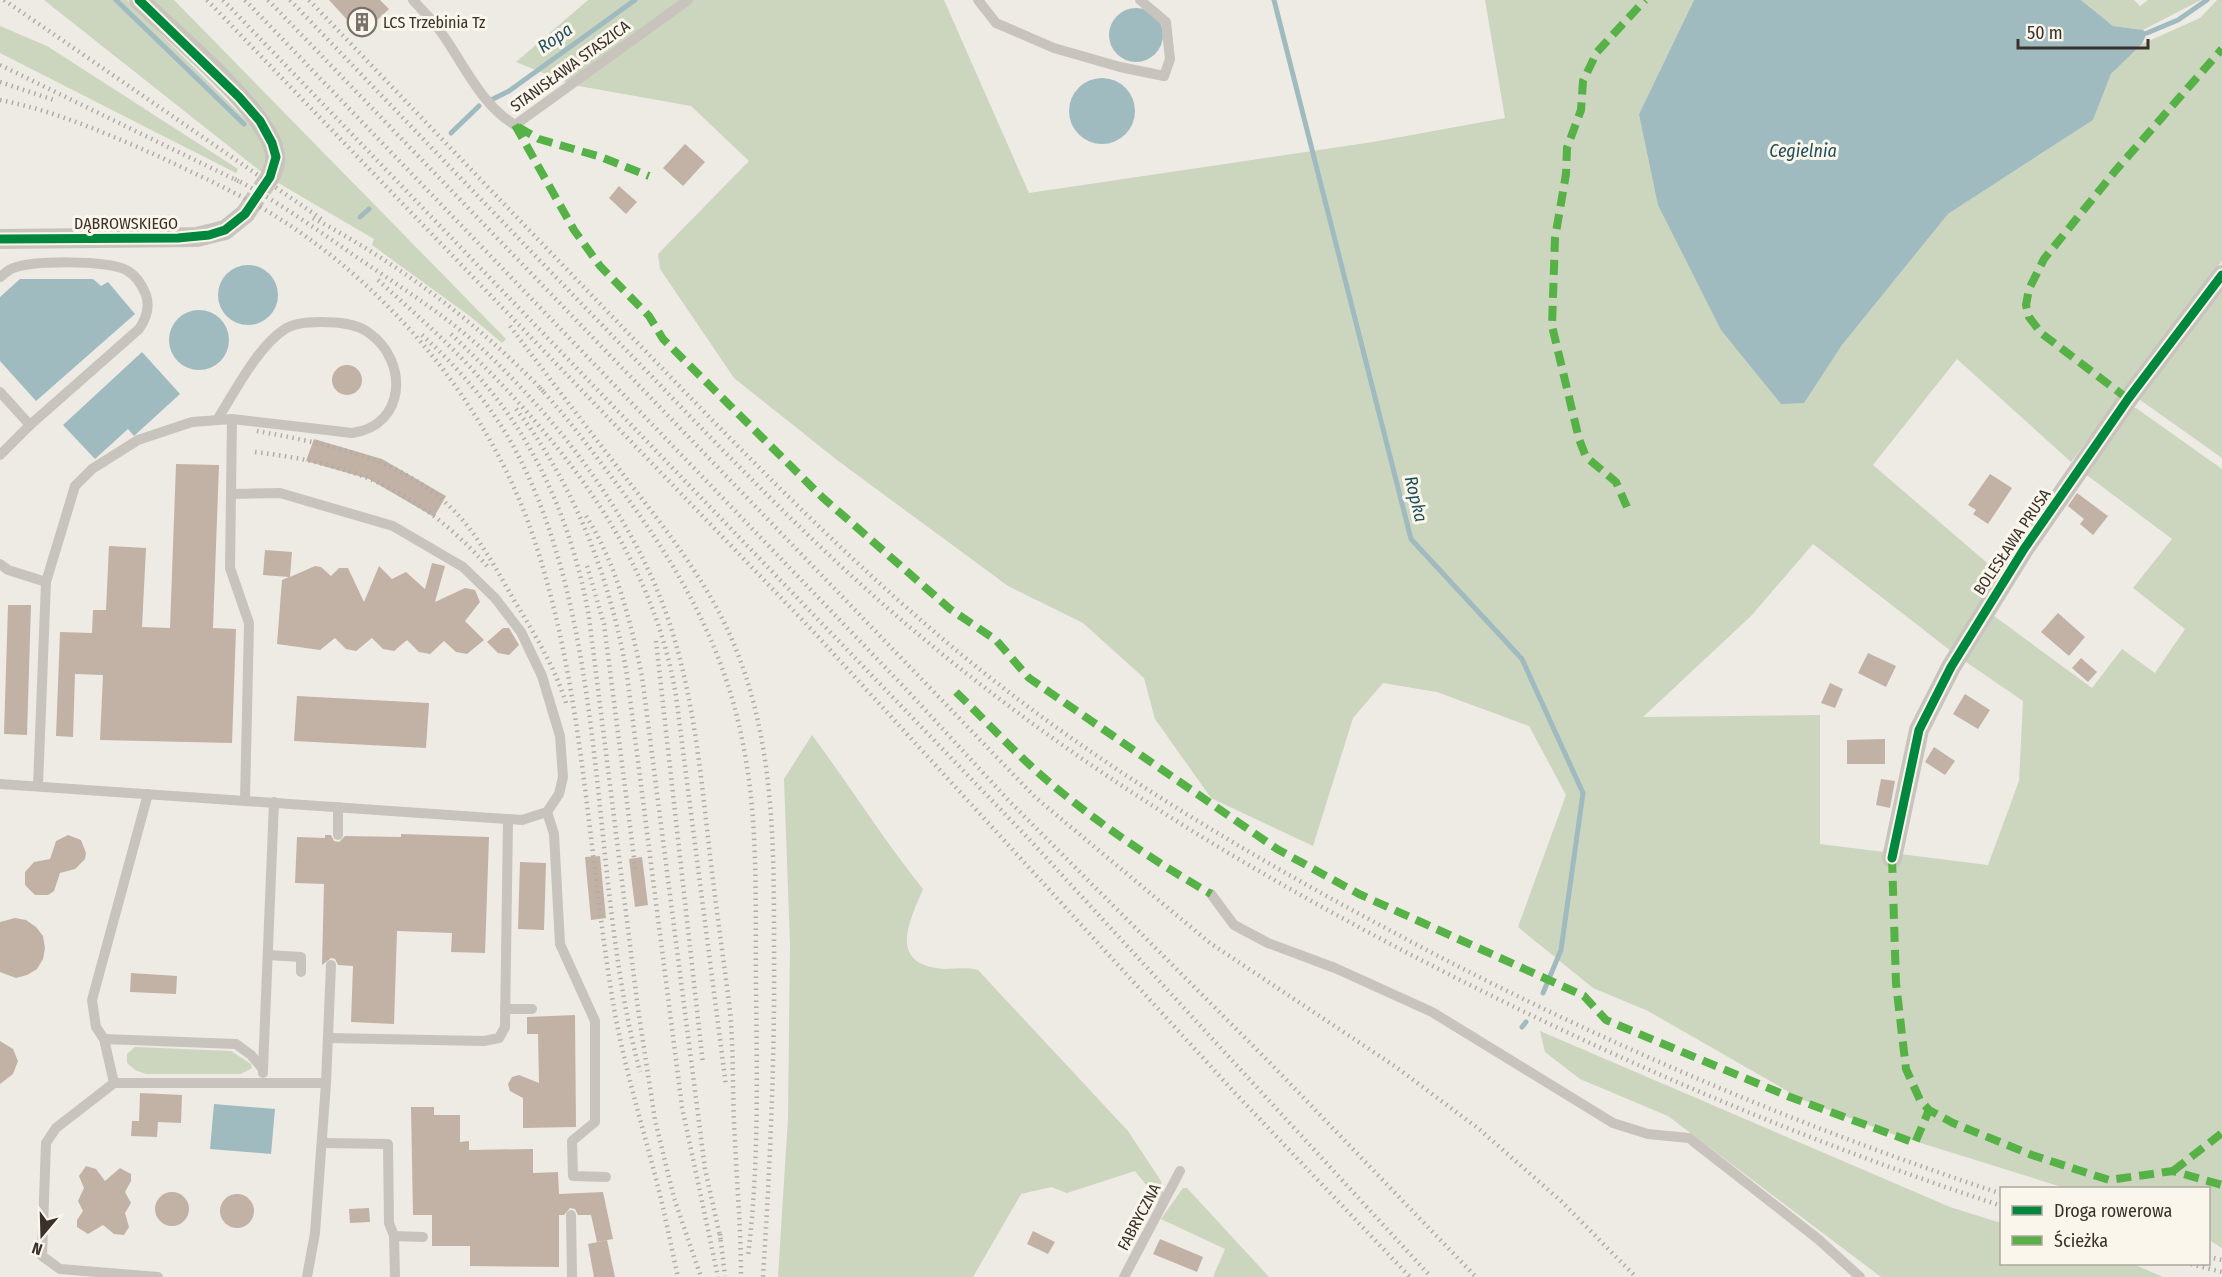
<svg xmlns="http://www.w3.org/2000/svg" width="2222" height="1277" font-family="'Fira Sans Condensed',sans-serif">
<rect width="100%" height="100%" fill="#eeebe4"/>
<g fill="#ccd5be">
<path d="M44,0H127L255,129L268,156L264,174Z"/>
<path d="M149,0H174L506,339L502,343L471,317L372,245L374,239L275,181L284,161V147L267,120Z"/>
<path d="M588,0H944L1029,193L1373,142L1505,118L1485,0H1694L1639,114L1803,403L1842,345L1948,214L2093,120L2111,74L2142,44L2200,18L2217,0H2222V261L2071,462L1957,359L1873,465L1999,573L1951,651L1813,544L1751,616L1643,717L1820,715V844L1988,865L2019,781L2023,701L1963,660L1990,613L2092,688L2122,649L2155,673L2185,629L2133,588L2172,539L2084,473L2129,407L2136,408L2222,469V1248L2209,1240L2208,1188H2065L1892,1134L1803,1100L1648,1011L1593,988L1518,927L1566,795L1529,726L1437,692L1383,683L1353,718L1313,846L1211,798L1155,719L1144,678L1083,623L1008,586L837,460L734,378L660,269L658,254L749,161L691,106L573,85L516,62Z"/>
<path d="M2081,0H2134L2140,6L2148,0H2201L2143,30L2113,26Z"/>
<path d="M0,26L47,46L238,169L236,173L0,53Z"/>
<path d="M2222,284V458L2136,397Z"/>
<path d="M812,735C850,786 883,839 923,889C911,918 888,960 936,968C949,971 961,966 978,970L1128,1131L1161,1181L1163,1194L1159,1201L1135,1171L1067,1193L1051,1187L1021,1194L973,1277H778L788,1118L790,945L784,779Z"/>
<path d="M1540,1031L1950,1207L2001,1223L2002,1264H2133L2163,1277H1881L1668,1116L1580,1079L1545,1052Z"/>
<path d="M135,1047L231,1051L251,1064L252,1068L241,1074H146L135,1070L127,1063V1054Z"/>
<path d="M1183,1188H1187L1269,1277H1213L1225,1249L1161,1219Z"/>
</g>
<g fill="#a0bbc0">
<path d="M1694,0H2081L2113,26L2143,30L2147,33L2142,44L2111,74L2093,120L1948,214L1842,345L1804,403L1781,404L1721,330L1658,205L1639,114Z"/>
<circle cx="1136" cy="35" r="27"/>
<circle cx="1102" cy="111" r="33"/>
<circle cx="248" cy="295" r="30"/>
<path d="M20,279H93L101,286L108,282L135,314L36,401L0,361V297Z"/>
<circle cx="199" cy="340" r="30"/>
<path d="M142,352L180,394L134,436L128,429L95,459L63,425Z"/>
<path d="M214,1104L275,1109L271,1154L210,1149Z"/>
</g>
<g fill="none" stroke-linecap="round" stroke-linejoin="round">
<g stroke="#a0bbc0" stroke-width="5">
<path d="M116,0L244,124"/>
<path d="M1274,0L1411,539L1522,659L1583,793L1561,950L1543,993"/>
<path d="M2147,33L2178,20L2207,0"/>
<path d="M491,100L509,91L635,0"/>
<path d="M451,133L479,106"/>
<path d="M360,217L369,209"/>
<path d="M1522,1027L1526,1022"/>
</g>
</g>
<g fill="#c2b2a6">
<path d="M329,0H380L389,9L361,35Z"/>
<path d="M685,144L705,162L683,186L663,168Z"/>
<path d="M619,186L637,202L626,214L609,198Z"/>
<circle cx="347" cy="380" r="15"/>
<path d="M314,439L382,459L446,496L434,517L369,479L306,461Z"/>
<path d="M176,464L219,465L213,628L236,629L232,743L100,740L103,675L75,674L73,737L56,736L60,632L92,633L93,610H106L109,546L146,548L142,627L170,628Z"/>
<path d="M1990,474L2012,488L1988,524L1973,514L1976,510L1968,505Z"/>
<path d="M2077,493L2108,516L2093,535L2080,524L2084,519L2068,506Z"/>
<path d="M265,550L292,552L290,577L315,566L321,567L331,576L339,568H348L364,602L379,566L392,579L406,572L425,589L432,563L445,566L435,602L465,588L475,590L480,602L465,621L484,640L467,654L456,652L444,641L430,654L419,652L407,640L394,651L383,649L372,638L356,651L346,649L335,638L320,650L277,644L282,580L289,577L263,575Z"/>
<path d="M8,605H31L27,735L4,734Z"/>
<path d="M2058,613L2085,637L2069,656L2041,632Z"/>
<path d="M503,628H509L519,645L509,655L498,653L487,642Z"/>
<path d="M1868,653L1896,666L1886,687L1858,673Z"/>
<path d="M2081,658L2097,672L2088,682L2072,668Z"/>
<path d="M1830,683L1843,689L1835,708L1821,703Z"/>
<path d="M1965,694L1990,710L1978,729L1953,714Z"/>
<path d="M297,696L429,703L426,748L294,741Z"/>
<path d="M1885,739V764H1847V740Z"/>
<path d="M1934,747L1955,761L1945,775L1925,762Z"/>
<path d="M1881,779L1895,781L1890,808L1876,805Z"/>
<path d="M401,834L489,837L485,953L451,952L452,933L397,931L394,1024L351,1022L353,966L338,965L335,959L331,958L322,965L324,884L295,883L297,837L325,838V835H331L334,841L339,842L345,836L401,837Z"/>
<path d="M68,835L81,840L86,853L85,859L75,869L60,873L54,891L48,895H35L25,885V872L34,862L50,859L56,841Z"/>
<path d="M600,856L606,918L591,920L585,857Z"/>
<path d="M642,857L648,905L635,907L629,859Z"/>
<path d="M520,862L546,863L544,930L518,929Z"/>
<path d="M15,918L26,920L36,927L43,936L45,948L43,959L37,969L27,975L16,978L0,972V922Z"/>
<path d="M131,973L177,976L176,994L130,992Z"/>
<path d="M575,1015L576,1127L523,1128V1098L510,1091L508,1084L512,1077L519,1075L539,1083L538,1034H527V1017Z"/>
<path d="M0,1041L13,1049L18,1061L13,1074L0,1084Z"/>
<path d="M140,1093L182,1095L181,1123L158,1122L157,1137L131,1136L132,1121H139Z"/>
<path d="M411,1107H434V1115H460V1142L469,1141V1150L533,1149V1173L558,1172L559,1194L603,1192L613,1239L597,1242L591,1215H578L575,1209L570,1208L564,1215H559V1267L470,1266V1246H432V1215H413Z"/>
<path d="M86,1166L96,1169L105,1181L120,1168L131,1174V1181L125,1192L131,1203L125,1213L129,1227L124,1235L114,1234L103,1225L88,1234L77,1227V1220L83,1211L78,1201L84,1188L79,1176Z"/>
<circle cx="172" cy="1209" r="17"/>
<circle cx="237" cy="1211" r="17"/>
<path d="M369,1208L370,1222L350,1223L349,1209Z"/>
<path d="M1033,1231L1055,1242L1048,1254L1027,1244Z"/>
<path d="M1160,1239L1203,1257L1197,1272L1153,1254Z"/>
<path d="M607,1240L615,1277H594L588,1244Z"/>
</g>
<g fill="none" stroke-linecap="round" stroke-linejoin="round">
<path stroke="#cac6bf" stroke-width="20" stroke-dasharray="20 10" stroke-linecap="butt" d="M245,214L270,177"/>
<g stroke="#c8c4bd" stroke-width="10">
<path d="M413,0C420,8 428,16 435,24C461,57 478,103 515,125L688,0"/>
<path d="M978,0L996,23L1054,48L1120,67L1164,76L1170,59L1166,22L1140,0"/>
<path d="M0,277C3,275 7,271 11,269C31,260 108,260 126,270C136,275 142,285 146,295C150,307 146,319 139,329L30,425L0,455"/>
<path d="M0,392L30,425"/>
<path d="M217,420C234,393 258,346 285,329C294,323 310,322 321,322C337,322 356,323 369,333C409,361 406,426 352,433L232,419"/>
<path d="M0,564L8,570L46,582L38,786"/>
<path d="M46,582L75,486L92,469L138,440L192,422L232,419L230,568L249,623L245,800"/>
<path d="M0,784L522,820L547,812L559,794L563,777L560,736L542,676L521,632L495,598L463,567L393,526L280,493L231,494"/>
<path d="M148,794L92,1000L96,1027L104,1039L114,1083L56,1128L46,1143L42,1256L60,1269L158,1277"/>
<path d="M547,812L554,834L560,944L595,1021V1122L572,1141L573,1176L606,1177"/>
<path d="M338,835V807"/>
<path d="M1211,894L1234,925L1268,943L1335,968L1432,1012L1613,1123L1648,1134L1689,1138L1818,1239L1860,1277"/>
<path d="M268,955L301,957V972"/>
<path d="M505,1009H532"/>
<path d="M328,1038L484,1041L499,1038L505,1027L508,819"/>
<path d="M104,1039L236,1044L251,1055L263,1069V1073"/>
<path d="M263,1069L274,802"/>
<path d="M114,1083H326L315,1233L307,1277"/>
<path d="M326,1083L331,965"/>
<path d="M324,1143L388,1144L389,1223L394,1236L395,1277"/>
<path d="M571,1215L572,1277"/>
<path d="M394,1236L423,1237"/>
<path d="M1124,1277L1180,1171"/>
</g>
<g stroke="#c8c4bd" stroke-width="20">
<path d="M139,0C173,33 264,108 274,150C277,160 274,168 270,177"/>
<path d="M0,239L197,237L225,230L245,214"/>
<path d="M1892,858L1919,730L1951,667L2024,549L2128,399L2222,275"/>
</g>
<g stroke="#b0aca7" stroke-width="4.5" stroke-dasharray="1.5 4.5" stroke-linecap="butt">
<path d="M4,0L323,220"/>
<path d="M207,0L811,629L1235,1093L1410,1277"/>
<path d="M223,0L1028,838L1431,1277"/>
<path d="M245,0L905,688L1010,802L1273,1066L1476,1277"/>
<path d="M268,0L1036,798L1210,943L1396,1067L1479,1129L1561,1201L1636,1277"/>
<path d="M290,0C403,118 516,236 630,354C719,446 807,540 905,623C1076,769 1269,884 1470,985C1641,1071 1819,1146 2002,1206"/>
<path d="M309,0C416,112 523,224 630,335C741,450 850,564 973,664C1102,768 1245,853 1391,931C1586,1036 1791,1124 2002,1194"/>
<path d="M0,65L240,182"/>
<path d="M0,82L54,100"/>
<path d="M0,100C56,111 108,134 160,157C198,175 236,192 272,214C389,286 489,405 533,536C583,684 587,843 612,996C622,1060 641,1120 657,1183C665,1214 671,1246 678,1277"/>
<path d="M235,179C277,201 316,229 355,256C405,290 458,323 500,366C574,440 641,531 672,631C698,714 703,803 714,888C719,929 725,970 730,1011C734,1054 732,1097 735,1141C737,1186 741,1231 741,1277"/>
<path d="M313,218C398,263 478,323 544,392"/>
<path d="M378,280C422,320 468,359 503,407C548,468 576,543 589,617L638,1009L655,1120L674,1198L701,1277"/>
<path d="M510,326C549,378 589,430 629,482C663,526 697,569 722,618C774,722 774,833 774,946C775,1057 770,1167 763,1277"/>
<path d="M451,334C556,434 652,549 676,696L726,1086"/>
<path d="M422,335C461,370 497,412 520,459C612,643 588,876 640,1072"/>
<path d="M540,388C566,416 589,447 613,479C674,559 724,643 743,744C759,823 755,905 756,986C757,1076 759,1166 748,1256"/>
<path d="M516,409C575,485 611,581 627,675L682,1107L718,1277"/>
<path d="M257,431C333,445 413,460 465,523C484,546 499,574 514,600C535,635 555,667 567,706"/>
<path d="M255,452C356,464 419,490 488,567"/>
<path d="M586,516C617,565 630,620 642,676L705,1169L721,1241"/>
<path d="M587,566L604,624L636,873"/>
<path d="M656,641L703,1064"/>
<path d="M720,1234L725,1276"/>
<path d="M2208,1257L2222,1260"/>
<path d="M2191,1264L2222,1272"/>
</g>
<g stroke="#56b246" stroke-width="8" stroke-dasharray="15 8" stroke-linecap="butt">
<path d="M515,125L574,230L600,266L649,316L663,339L822,497L950,609L996,640L1029,678L1277,849L1359,894L1584,996L1606,1020L1790,1097L1915,1143L1929,1110"/>
<path d="M518,127L539,139L601,157L649,176"/>
<path d="M2128,399L2041,333L2029,317L2026,305L2029,289L2044,259L2116,170L2222,49"/>
<path d="M1627,507L1616,482L1586,457L1579,439L1552,326L1555,238L1566,174L1567,148L1581,110L1583,81L1597,52L1645,0"/>
<path d="M956,692C987,722 1016,754 1049,782C1100,825 1154,861 1211,894"/>
<path d="M1892,858L1896,983L1906,1069L1920,1100L1929,1110L1953,1123L2032,1155L2109,1180L2173,1171L2222,1185"/>
<path d="M2173,1171L2222,1133"/>
</g>
<g stroke="#faf6ec" stroke-width="13">
<g id="cycleway">
<path d="M0,239L178,238L209,235L225,230L245,214L270,177L276,157L272,143L260,121L239,97L139,0"/>
<path d="M1892,858L1919,730L1951,667L2024,549L2128,399L2222,275"/>
</g>
</g>
<use href="#cycleway" stroke="#00873e" stroke-width="9"/>
</g>
<defs>
<g id="building-ring" transform="scale(1.5)"><circle r="9.5" fill="#faf6ec" stroke="#79726b" stroke-width="1.5"/><path d="M-4-6H4V6H1V3H-1V6H-4ZM-2.5-4.3h1.7v1.8h-1.7ZM.8-4.3h1.7v1.8H.8ZM-2.5-1h1.7V.8h-1.7ZM.8-1h1.7V.8H.8Z" fill="#79726b"/></g>
</defs>
<g fill-rule="evenodd">
<use href="#building-ring" x="362" y="22"/>
</g>
<g text-anchor="middle" dominant-baseline="central" stroke-width="6" stroke-linejoin="round" paint-order="stroke">
<g font-size="16" fill="#3a312a" stroke="#faf6ec" text-anchor="start">
<text x="383" y="22">LCS Trzebinia Tz</text>
</g>
<g font-size="16" fill="#3a312a" stroke="#faf6ec">
<text transform="translate(570 66) rotate(-36)">STANISŁAWA STASZICA</text>
<text x="126" y="223">DĄBROWSKIEGO</text>
<text transform="translate(2012 542) rotate(-56)">BOLESŁAWA PRUSA</text>
<text transform="translate(1139 1217) rotate(-62)">FABRYCZNA</text>
</g>
<g font-size="18" font-style="italic" fill="#1f4e5c" stroke="#faf6ec">
<text transform="translate(555 38) rotate(-35)">Ropa</text>
<text x="1803" y="151">Cegielnia</text>
<text transform="translate(1416 499) rotate(76)">Ropka</text>
</g>
</g>
<rect x="2000" y="1187" width="210" height="78" fill="#faf6ec" stroke="#ada79e" stroke-width="1.5"/>
<rect x="2012" y="1206" width="30" height="9" fill="#00873e" stroke="#ada79e" stroke-width="1.5"/>
<text x="2054" y="1217" font-size="18" fill="#3a312a">Droga rowerowa</text>
<rect x="2012" y="1236" width="30" height="9" fill="#56b246" stroke="#ada79e" stroke-width="1.5"/>
<text x="2054" y="1247" font-size="18" fill="#3a312a">Ścieżka</text>
<g transform="translate(42 1235) rotate(199)" stroke="#faf6ec" stroke-width="4.5" paint-order="stroke">
<path d="M0-4.5L10 22L0 15L-10 22Z" fill="#3a312a"/>
<text y="-9" font-size="16" font-weight="bold" text-anchor="middle" fill="#3a312a">N</text>
</g>
<path d="M2018 39v9h130v-9" fill="none" stroke="#3a312a" stroke-width="3"/>
<text x="2027" y="39" font-size="18" fill="#3a312a" stroke="#faf6ec" stroke-width="4.5" paint-order="stroke">50 m</text>
</svg>
